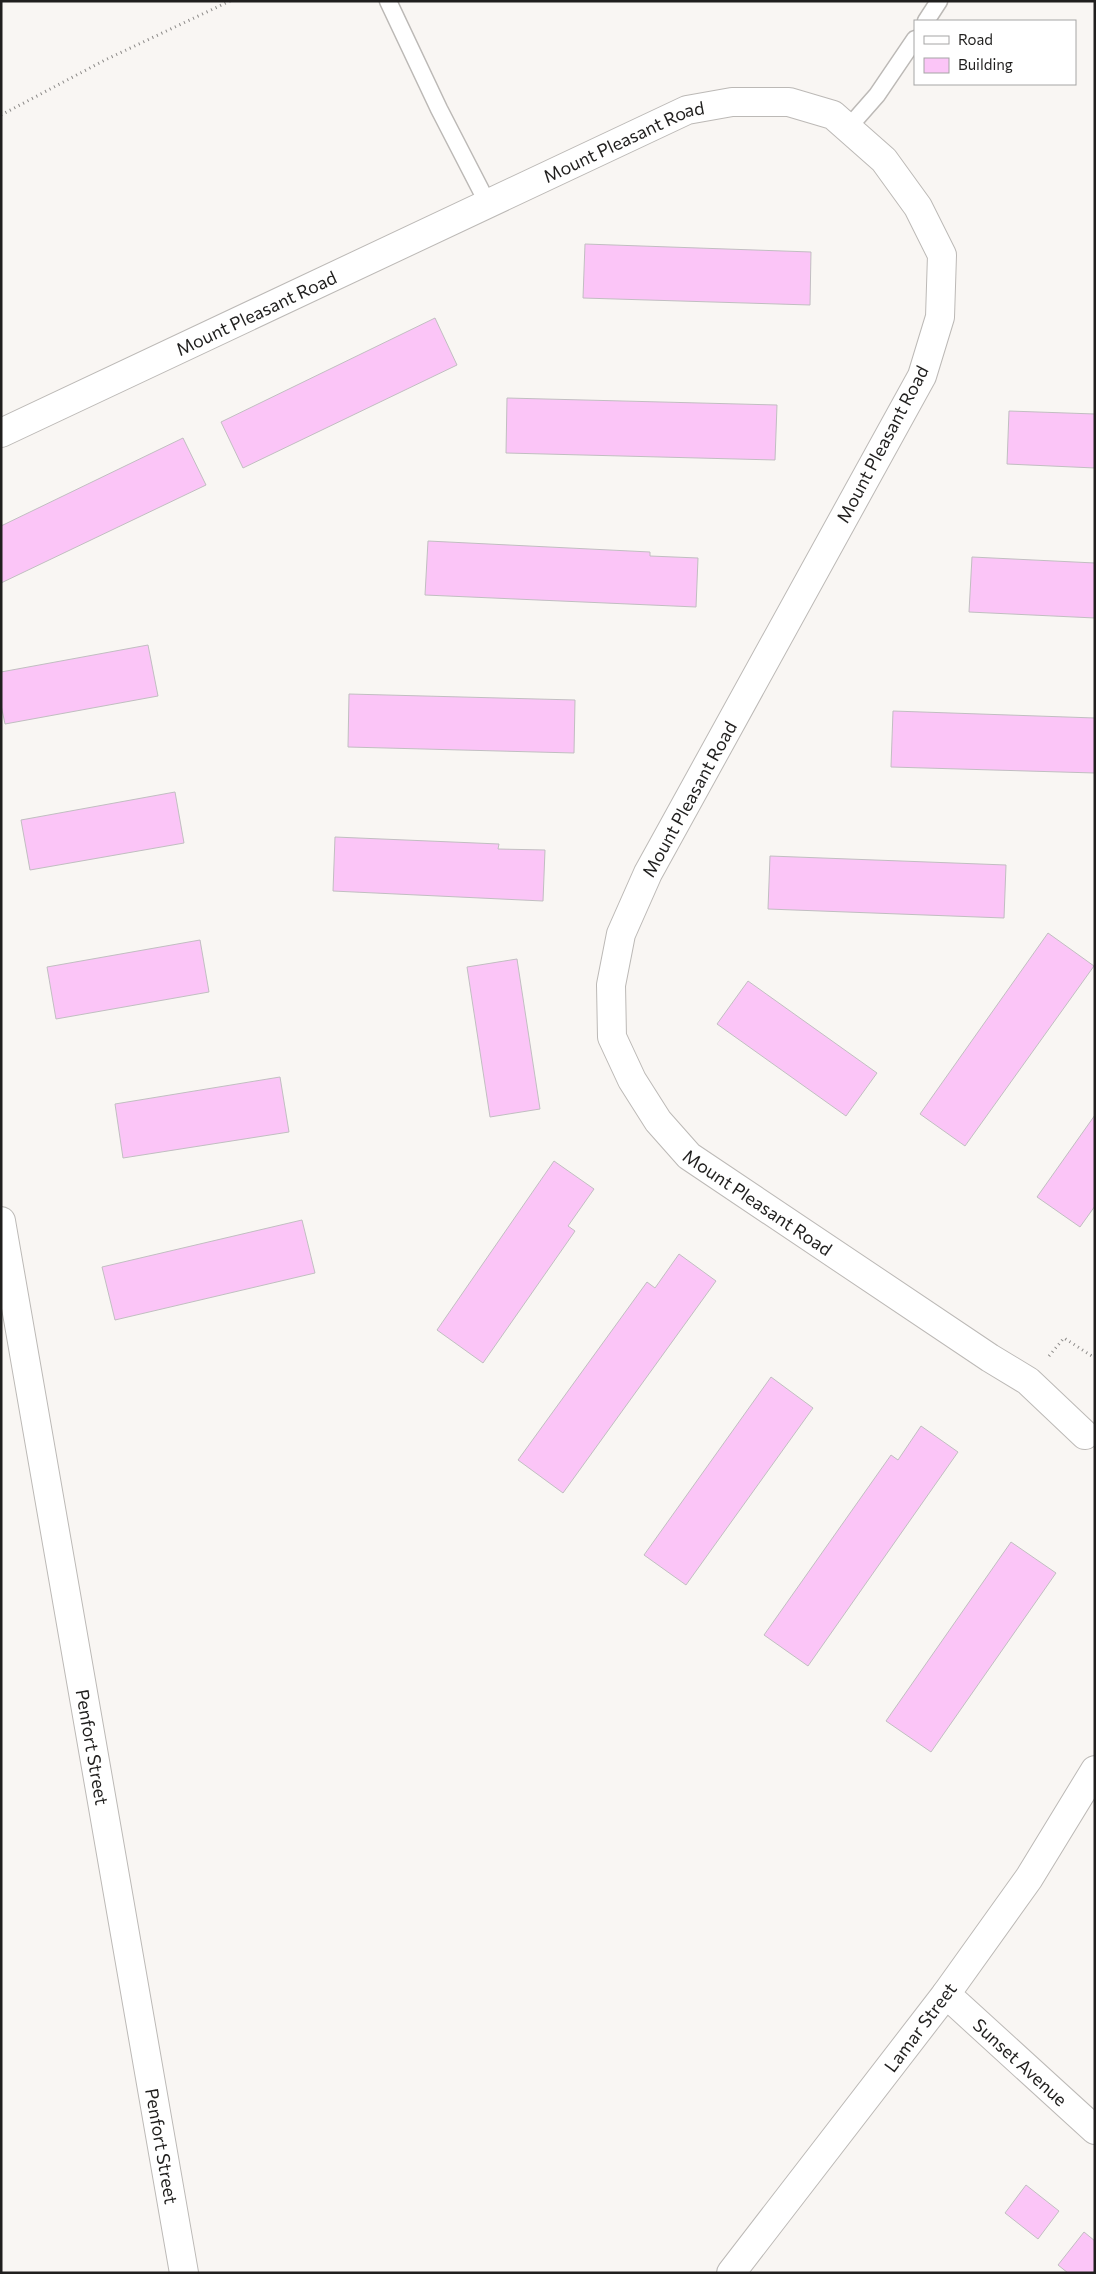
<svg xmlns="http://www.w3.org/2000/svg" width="1096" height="2274" font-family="Commissioner,sans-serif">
<rect width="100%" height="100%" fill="#f9f6f3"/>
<g fill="#fbc5f7" stroke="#c1bec1">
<path d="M585,244L811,252L810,305L583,298Z"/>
<path d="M435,318L457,365L243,468L221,422Z"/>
<path d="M507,398L777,405L775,460L506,453Z"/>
<path d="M1009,411L1095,414V468L1007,464Z"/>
<path d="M183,438L206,485L1,583V526Z"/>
<path d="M428,541L650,552V556L698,558L696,607L425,595Z"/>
<path d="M972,557L1095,563V618L969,612Z"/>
<path d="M148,645L158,696L5,724L1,705V672Z"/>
<path d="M349,694L575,700L574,753L348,747Z"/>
<path d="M893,711L1095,718V773L891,767Z"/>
<path d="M175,792L184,843L30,870L21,820Z"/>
<path d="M335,837L499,844L498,849L545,850L543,901L333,891Z"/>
<path d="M770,856L1006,865L1004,918L768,909Z"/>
<path d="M1048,933L1094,966L965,1146L920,1114Z"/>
<path d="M200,940L209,992L56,1019L47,967Z"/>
<path d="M517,959L540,1109L490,1117L467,967Z"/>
<path d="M748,981L877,1073L846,1116L717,1024Z"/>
<path d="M280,1077L289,1132L123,1158L115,1104Z"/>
<path d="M1095,1115V1206L1080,1227L1037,1197Z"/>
<path d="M554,1161L594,1189L568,1226L575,1231L573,1234L483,1363L437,1330Z"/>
<path d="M302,1220L315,1273L115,1320L102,1267Z"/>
<path d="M679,1254L716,1281L563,1493L518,1460L647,1282L655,1288Z"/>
<path d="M771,1377L813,1408L686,1585L644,1555Z"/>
<path d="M921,1426L958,1452L808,1666L764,1635L891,1455L898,1460Z"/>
<path d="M1011,1542L1056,1573L931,1752L886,1721Z"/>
<path d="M1026,2185L1059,2211L1038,2239L1005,2213Z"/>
<path d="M1084,2232L1095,2241V2273H1068L1058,2265Z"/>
</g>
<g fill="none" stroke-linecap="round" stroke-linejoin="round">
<g stroke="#bcb9b6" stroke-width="19">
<g id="service">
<path d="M388,1L439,109L488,204"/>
<path d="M926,21L939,1"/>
<path d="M848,128L877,95L915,39"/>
</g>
</g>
<g stroke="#bcb9b6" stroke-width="30">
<g id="minor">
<path id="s1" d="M1,433L687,110L732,102H789L833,115L884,160L918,207L942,255L940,317L922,376L648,873L621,934L611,985L612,1037L632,1080L658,1121L689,1156L990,1358L1028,1381L1085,1435"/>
<path id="s2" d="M1,1221L184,2273"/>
<path d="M731,2273L946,1994"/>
</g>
</g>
<g stroke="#bcb9b6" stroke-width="30">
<g id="tertiary">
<path id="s3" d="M1095,1770L1029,1878L946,1994L1095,2130"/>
</g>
</g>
<g stroke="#8c8a88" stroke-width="3" stroke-dasharray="1 4" stroke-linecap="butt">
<path d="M1,115L105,60L230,1"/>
<path d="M1049,1356L1064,1338L1095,1358"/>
</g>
<use href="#service" stroke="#fff" stroke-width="16"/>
<use href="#minor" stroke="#fff" stroke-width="28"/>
<use href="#tertiary" stroke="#fff" stroke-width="28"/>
</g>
<g text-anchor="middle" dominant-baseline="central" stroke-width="4" stroke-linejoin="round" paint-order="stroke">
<g font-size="18" fill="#201f1e" stroke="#fff">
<text stroke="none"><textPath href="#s1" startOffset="688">Mount Pleasant Road</textPath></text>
<text stroke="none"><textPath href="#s1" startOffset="282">Mount Pleasant Road</textPath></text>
<text transform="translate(882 444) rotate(-62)">Mount Pleasant Road</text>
<text transform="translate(689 799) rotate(-61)">Mount Pleasant Road</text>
<text stroke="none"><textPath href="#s1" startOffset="2174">Mount Pleasant Road</textPath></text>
<text stroke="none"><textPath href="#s2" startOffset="534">Penfort Street</textPath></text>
<text transform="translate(920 2027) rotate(-53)">Lamar Street</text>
<text stroke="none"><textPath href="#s3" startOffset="370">Sunset Avenue</textPath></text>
<text stroke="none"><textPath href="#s2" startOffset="939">Penfort Street</textPath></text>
</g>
</g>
<rect width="1096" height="2274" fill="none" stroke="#201f1e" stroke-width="5"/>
<rect x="914" y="20" width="162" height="65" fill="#ffffff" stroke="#a6a5a5"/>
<rect x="924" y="36" width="25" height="8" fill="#ffffff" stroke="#a6a5a5"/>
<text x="958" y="45" font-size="15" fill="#201f1e">Road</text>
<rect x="924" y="58" width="25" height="15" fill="#fbc5f7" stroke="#a6a5a5"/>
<text x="958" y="70" font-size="15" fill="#201f1e">Building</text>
</svg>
